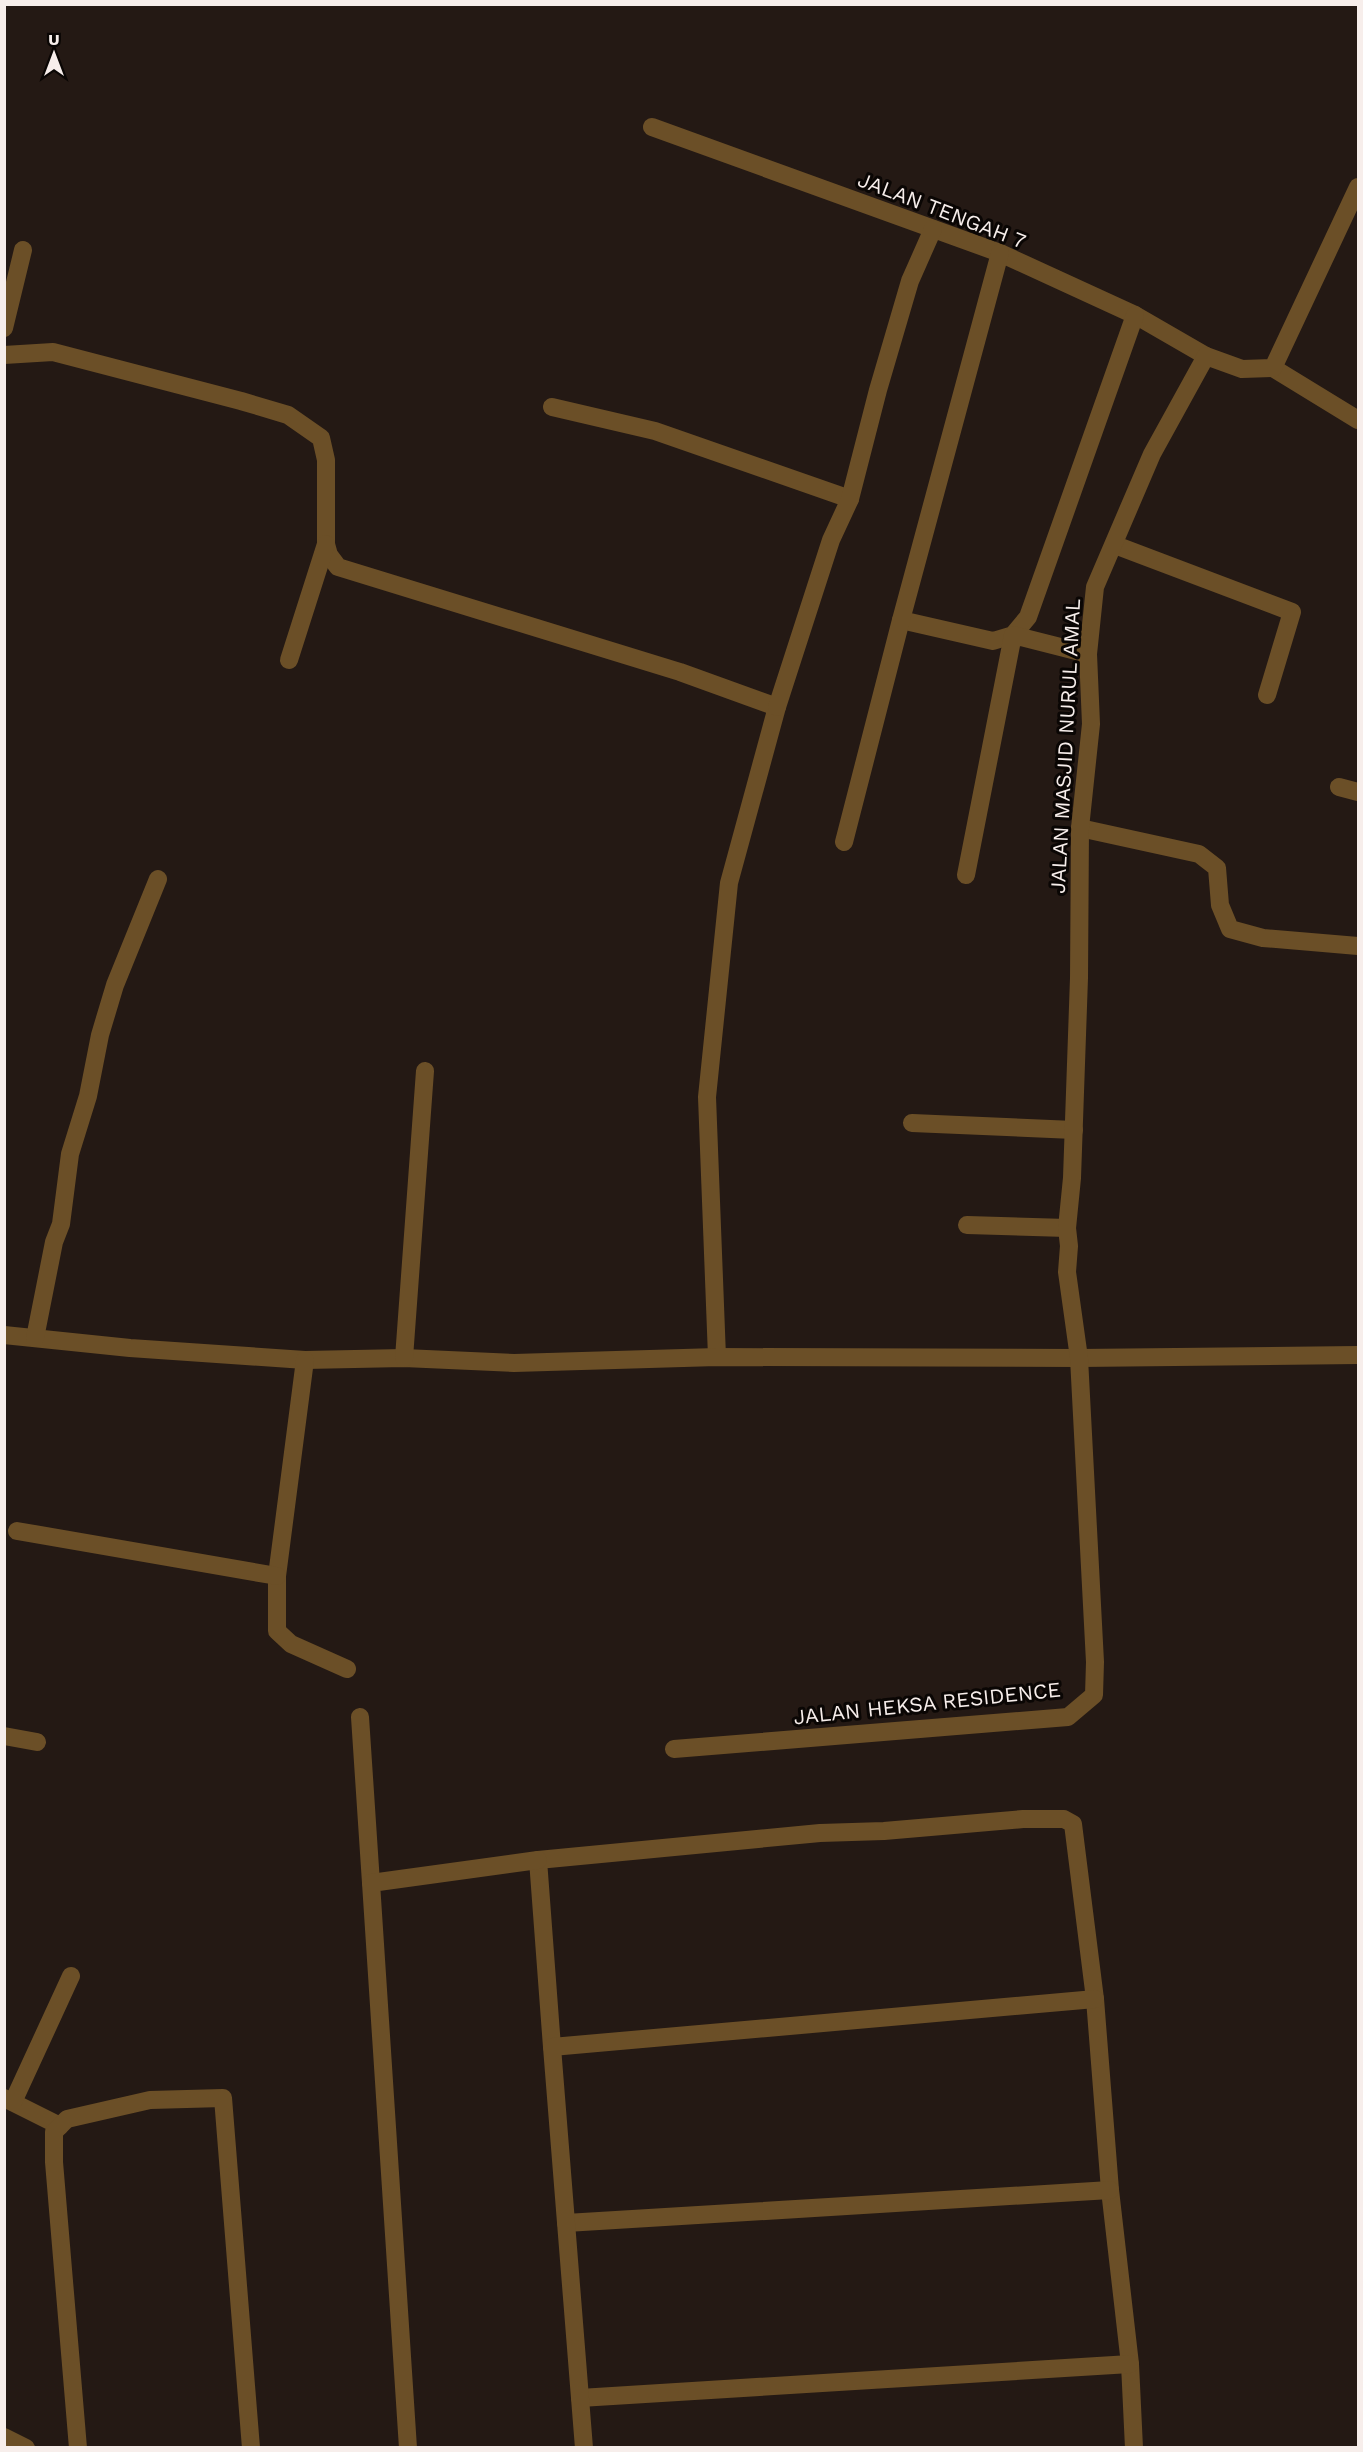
<svg xmlns="http://www.w3.org/2000/svg" width="1363" height="2452" font-family="'Work Sans',sans-serif">
<rect width="100%" height="100%" fill="#241914"/>
<g fill="none" stroke-linecap="round" stroke-linejoin="round">
<g stroke="#6b4f27" stroke-width="18">
<path d="M652,127L1000,253L1135,315L1206,356"/>
<path d="M4,328L23,250"/>
<path d="M4,355L53,352L241,401L288,415L321,438L326,460V544L329,555L338,567L680,672L777,707L729,883L707,1097L717,1357"/>
<path d="M1273,368L1358,420"/>
<path d="M552,407L655,431L850,499"/>
<path d="M1115,545L1292,612L1267,695"/>
<path d="M901,620L993,641L1013,635L1028,617L1135,315"/>
<path d="M289,660L326,544"/>
<path d="M777,707L831,540L850,499L878,390L910,281L933,229"/>
<path d="M1339,787L1358,792"/>
<path d="M1080,828L1199,854L1217,868L1220,905L1230,929L1263,938L1358,946"/>
<path d="M844,842L901,620L1000,253"/>
<path d="M966,875L1013,635L1088,654"/>
<path d="M912,1123L1074,1130"/>
<path d="M967,1225L1067,1228"/>
<path d="M4,1335L130,1348L305,1360L404,1358L514,1363L717,1357L1079,1358L1358,1355"/>
<path d="M35,1338L54,1242L61,1224L70,1154L88,1096L100,1035L115,985L158,879"/>
<path d="M404,1358L425,1071"/>
<path d="M305,1360L277,1576V1631L291,1644L347,1669"/>
<path d="M17,1531L277,1576"/>
<path d="M360,1717L371,1883"/>
<path d="M4,1736L37,1742"/>
<path d="M674,1749L1068,1717L1094,1695L1095,1662L1079,1358L1067,1272L1069,1246L1067,1228L1072,1178L1079,978L1080,828L1091,724L1088,654L1095,587L1152,454L1206,356L1242,369L1273,368L1358,187"/>
<path d="M552,2047L538,1860L820,1833L884,1831L1023,1819H1064L1073,1824L1095,1999L1110,2190L1130,2364L1134,2448"/>
<path d="M4,2098L60,2126"/>
<path d="M13,2102L71,1976"/>
<path d="M566,2223L1110,2190"/>
<path d="M580,2398L1130,2364"/>
<path d="M4,2437L26,2448"/>
<path d="M78,2448L54,2162V2132L67,2119L150,2100L223,2098L251,2448"/>
<path d="M408,2448L371,1883L538,1860"/>
<path d="M584,2448L552,2047L1095,1999"/>
</g>
</g>
<g text-anchor="middle" dominant-baseline="central" stroke-width="6" stroke-linejoin="round" paint-order="stroke">
<g font-size="21" fill="#f7eeeb" stroke="#0a0604">
<text transform="translate(942 210) rotate(21)">JALAN TENGAH 7</text>
<text transform="translate(1065 746) rotate(-87)">JALAN MASJID NURUL AMAL</text>
<text transform="translate(927 1703) rotate(-6)">JALAN HEKSA RESIDENCE</text>
</g>
</g>
<rect width="1363" height="2452" fill="none" stroke="#f7eeeb" stroke-width="12"/>
<g transform="translate(54 54)" stroke="#0a0604" stroke-width="4.5" paint-order="stroke">
<path d="M0-4.5L10 22L0 15L-10 22Z" fill="#f7eeeb"/>
<text y="-9" font-size="16" font-weight="bold" text-anchor="middle" fill="#f7eeeb">U</text>
</g>
</svg>
